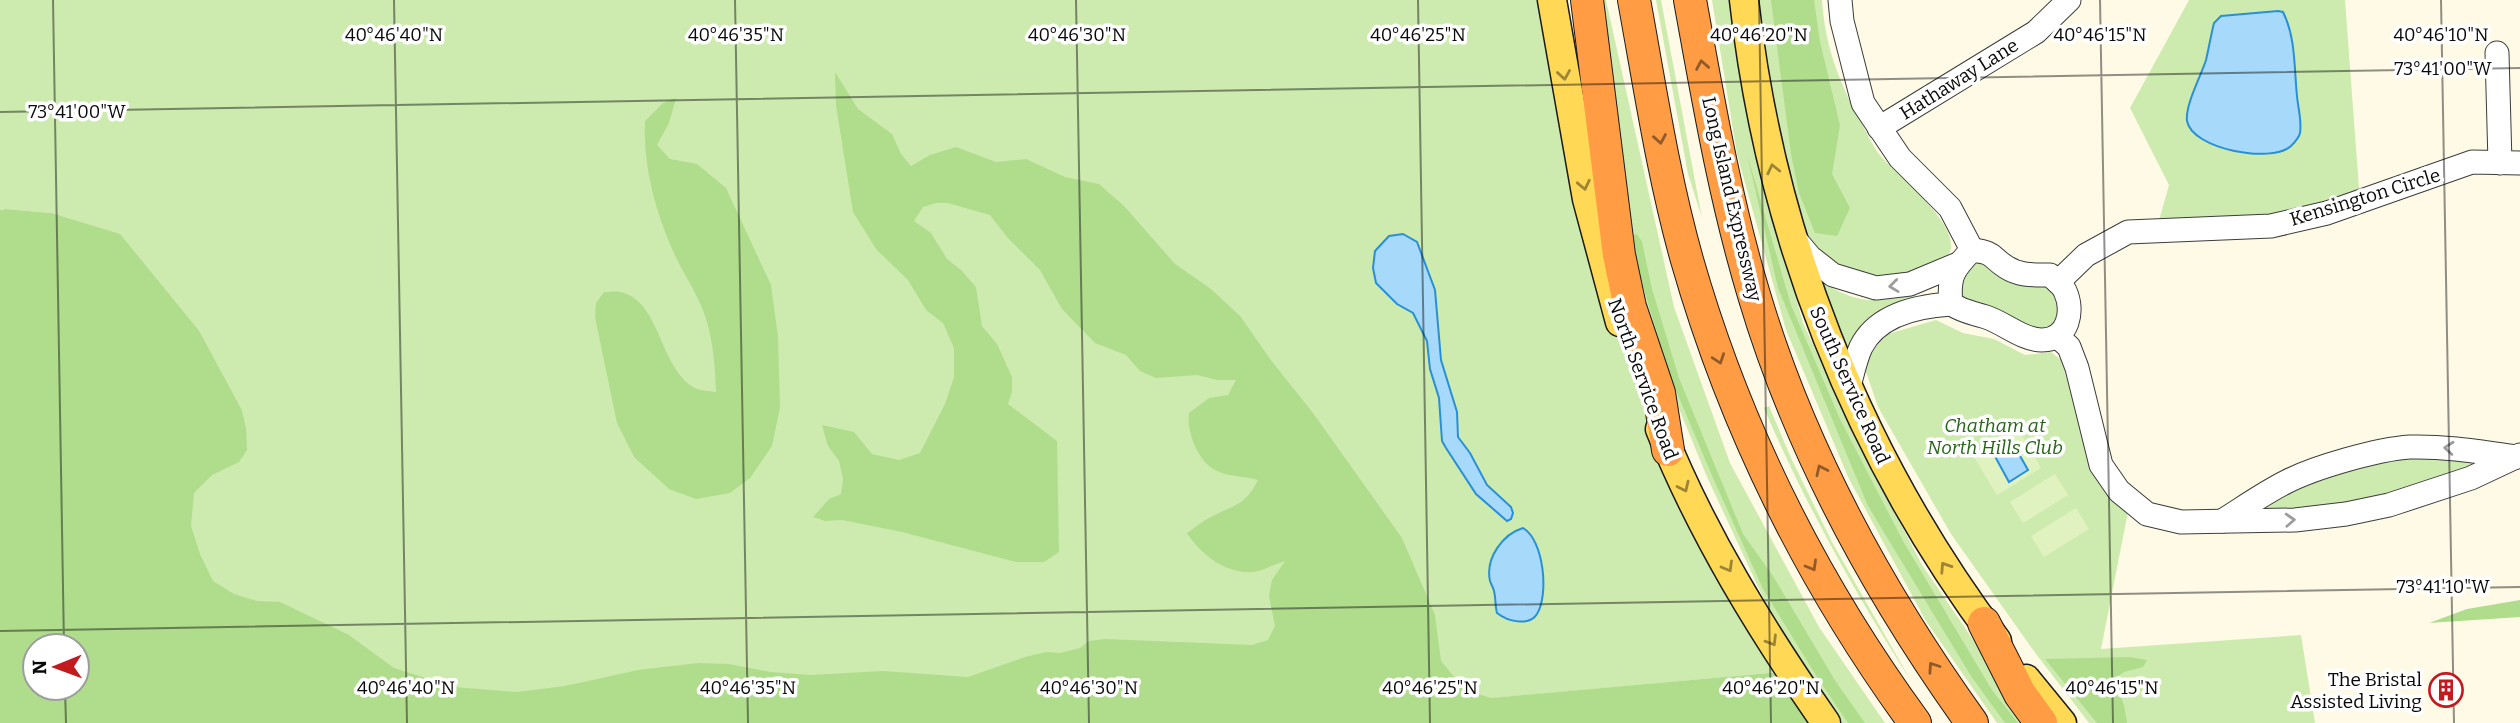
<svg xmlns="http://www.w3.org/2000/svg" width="2520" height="723" font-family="Bitter,serif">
<rect width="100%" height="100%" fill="#fffae6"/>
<g fill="#cdebae">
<path d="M0,0H1552L1625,337L1790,671L1220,723H402L264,660L171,539V492L246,427L242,410L200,332L51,213L6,209L0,210Z"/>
<path d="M1593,0H1606L1674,307L1730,463L1819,627L1885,723H1840L1775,623L1707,477L1639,311Z"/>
<path d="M1656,0H1661L1702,218L1688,174Z"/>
<path d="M1712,0H1733L1741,83L1772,212L1803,323L1857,439L1922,565L2030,723H1997L1926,621L1849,479L1786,330L1737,154Z"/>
<path d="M1753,0H1822C1825,47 1840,85 1863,126C1868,135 1872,145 1879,154C1895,174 1964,226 1949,254C1939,274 1887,277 1865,282L1808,246L1785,170Z"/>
<path d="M2189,0H2345L2360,202L2156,231L2169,185L2130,108Z"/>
<path d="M1972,250L2064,288L2057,336L1951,304Z"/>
<path d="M1821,281C1854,303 1878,306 1914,291L1917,300L1846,373Z"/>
<path d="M1936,320L1963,333L1994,339L2025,355L2051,352L2061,360L2094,465L2128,512L2101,649L2301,635L2315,723H2089L2036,654L1951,534L1878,407L1864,366L1881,336Z"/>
<path d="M1769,406L1791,458L1832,542L1911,681C1855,593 1805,504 1764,408Z"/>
<path d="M2396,449L2517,457L2389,505L2221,521L2287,481Z"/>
</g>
<g fill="#afdd8c" fill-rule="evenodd">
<path d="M1771,0H1814L1820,42L1840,125L1832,174L1850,208L1837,236L1815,233L1799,193L1791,154Z"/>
<path d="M835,72L858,109L892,134L901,154L911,166L930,155L956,147L996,162L1026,159L1065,177L1099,184L1125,207L1175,264L1211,289L1241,317L1270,359L1313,413L1402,538L1435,615L1441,661L1465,690L1491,698L1790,671L1826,723H0V210L6,209L51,213L120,234L200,332L242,410L246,427L247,450L239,462L212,475L194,493L191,526L200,554L213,581L234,594L257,601L280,602L349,635L394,668L454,687L517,692L565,686L638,670L698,663L729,664L771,672L810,675L883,671L968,677L1025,657L1046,652L1060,653L1080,648L1089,641L1105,639L1252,645L1268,640L1275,626L1269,596L1272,580L1285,561C1275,564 1263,571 1253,572C1226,574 1201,555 1187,533C1195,528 1202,521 1211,517C1235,504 1244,507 1258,480C1246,476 1227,477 1215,470C1198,461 1186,431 1189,413L1209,398L1228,395L1236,380H1217L1197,375L1156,378L1140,371L1126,355L1095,343L1062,309L1040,270L1007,237L990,215L948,203H936L923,207L914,221L931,233L947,259L961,270L976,287L982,326L997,344L1012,377V392L1008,404L1057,441L1059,552L1044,562H1016L902,532L842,520L825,521L813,517L829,499L841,494L843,479L839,461L828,446L822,425L854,432L872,454L899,460L920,453L945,404L954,377V348L943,323L926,310L908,280L876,249L853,212L836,105ZM35,646H77V688H35Z"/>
<path d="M676,98L669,123L657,145L670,159L697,164L726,188L771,285L778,337L780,407L772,446L750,478L730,493L696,499L669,489L634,457L617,423L595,317L596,303L604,292C608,292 615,291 620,292C661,300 659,369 695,388C701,391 710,391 716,392C715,366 713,337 704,313C696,291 682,272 673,251C655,210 643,166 645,121L663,103Z"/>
<path d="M1747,154L1791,305L1840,419L1903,541L1992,690L2018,723H2005L1971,676L1868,506L1778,288Z"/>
<path d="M1637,234L1642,242L1652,289L1679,378L1743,534L1773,576L1836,682L1865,723H1848L1817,677L1763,589L1713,478L1669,374L1640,276L1632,236Z"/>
<path d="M2520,600V617L2429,623L2467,609Z"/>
<path d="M2130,657L2147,660L2143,667L2124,672L2114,679L2124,705L2127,723H2097L2045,659Z"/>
</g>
<g fill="#e0f2c0">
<path d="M2019,430L2041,468L1997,495L1974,457Z"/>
<path d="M2055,474L2068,495L2023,523L2010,502Z"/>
<path d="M2076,508L2089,529L2044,557L2031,536Z"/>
</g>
<g fill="#a7dafa" stroke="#298fd6" stroke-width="2">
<path d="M2278,11L2283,12C2296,38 2294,68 2297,96C2298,108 2302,121 2300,133C2299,138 2294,143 2291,146C2271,164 2192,149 2187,121C2185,105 2201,76 2206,60C2209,47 2211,35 2214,23L2221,16Z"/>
<path d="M1403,234L1417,242L1435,290L1441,360L1457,412L1458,437L1470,453L1487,485L1511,507L1513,513L1511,519L1507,521L1476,494L1446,448L1442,441L1439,398L1430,369L1427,341L1413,313L1397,304L1376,283L1373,268L1375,251L1389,236Z"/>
<path d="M2011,440L2028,470L2009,482L1992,451Z"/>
<path d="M1523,528C1544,540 1549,595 1537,614C1529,627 1507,621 1497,613C1495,606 1496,599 1494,591C1493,587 1491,584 1490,581C1485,558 1503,534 1523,528Z"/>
</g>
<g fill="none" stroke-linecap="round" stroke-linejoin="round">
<g stroke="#3c3c3c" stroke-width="25">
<g id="minor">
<path d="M1840,0L1842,21L1863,103L1900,158L1950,208L1972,250"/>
<path d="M2497,53L2500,163"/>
<path d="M1879,128L2036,32L2069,0"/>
<path d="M1794,238L1810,257L1833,275L1876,288L1910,284L1958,264"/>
<path d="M1972,250C1996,253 1989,256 2006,267C2020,276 2034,275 2050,275C2055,280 2062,284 2065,291C2074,310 2069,340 2042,340C2023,340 2004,323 1986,317C1971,312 1966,313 1951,304C1948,277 1953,269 1972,250Z"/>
<path d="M2058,282L2086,255L2128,232L2271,226L2327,213L2472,162L2520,163"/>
<path d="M2057,336L2069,347L2077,368L2101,465L2119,491L2147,514L2181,522L2295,520L2346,514L2389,505L2471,478L2520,455"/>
<path d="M1848,390C1852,376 1855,360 1861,347C1877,315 1918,306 1951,304"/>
<path d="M2222,521C2243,508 2264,493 2286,482C2315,467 2378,449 2410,447C2446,446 2481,452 2517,457"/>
</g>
</g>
<g stroke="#1a1a1a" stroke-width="31">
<g id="major">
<path d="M1552,0L1587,199L1620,322"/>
<path d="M1744,0C1770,233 1856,453 1997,641"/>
<path d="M1660,429C1702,534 1762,631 1826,723"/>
<path d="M2026,679L2062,723"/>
</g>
</g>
<g stroke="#1a1a1a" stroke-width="34">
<g id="highway">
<path d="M1587,0L1619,255L1630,307L1659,393L1668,450"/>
<path d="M1634,0C1650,87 1663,175 1687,260C1735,428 1812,582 1915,723"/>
<path d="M1690,0C1708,99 1725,199 1754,295C1800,450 1878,592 1972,723"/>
<path d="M1984,623L2020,694L2041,723"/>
</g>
</g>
<use href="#minor" stroke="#fff" stroke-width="23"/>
<use href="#major" stroke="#ffd856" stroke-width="28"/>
<use href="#highway" stroke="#ff9c44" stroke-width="32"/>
</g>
<defs><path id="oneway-chevron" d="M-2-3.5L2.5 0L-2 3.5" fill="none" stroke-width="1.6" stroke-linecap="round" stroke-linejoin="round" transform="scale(1.75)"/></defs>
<g stroke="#905a29">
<use href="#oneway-chevron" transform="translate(1702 65) rotate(-100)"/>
<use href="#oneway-chevron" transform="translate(1660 139) rotate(80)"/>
<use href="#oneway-chevron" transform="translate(1719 359) rotate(71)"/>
<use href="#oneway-chevron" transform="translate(1821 470) rotate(-115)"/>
<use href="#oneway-chevron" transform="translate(1812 566) rotate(60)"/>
<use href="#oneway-chevron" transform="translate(1933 667) rotate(-124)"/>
</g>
<g stroke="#9d8537">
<use href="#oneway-chevron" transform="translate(1564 75) rotate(81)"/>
<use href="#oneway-chevron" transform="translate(1773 169) rotate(-103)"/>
<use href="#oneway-chevron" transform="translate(1584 185) rotate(78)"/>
<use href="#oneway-chevron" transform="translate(1684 487) rotate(65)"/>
<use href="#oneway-chevron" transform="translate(1728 567) rotate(60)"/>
<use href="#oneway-chevron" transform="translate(1945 567) rotate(-123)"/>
<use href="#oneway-chevron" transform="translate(1772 641) rotate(59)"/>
</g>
<g stroke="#9d9d9d">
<use href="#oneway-chevron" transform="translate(1894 286) rotate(173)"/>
<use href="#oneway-chevron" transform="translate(2449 448) rotate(-175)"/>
<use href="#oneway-chevron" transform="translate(2290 520) rotate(-3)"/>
</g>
<path fill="none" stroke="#090909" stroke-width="2" stroke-opacity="0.45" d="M53,0L64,646M394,0L407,723M735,0L748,723M1076,0L1089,723M1418,0L1430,723M1759,0L1771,723M2100,0L2113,723M2441,0L2454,723M0,112L2520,68M0,631L2520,587M65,688L66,723"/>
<defs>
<g id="building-ring" transform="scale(1.75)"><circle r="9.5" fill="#fff" stroke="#c11a1f" stroke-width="1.5"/><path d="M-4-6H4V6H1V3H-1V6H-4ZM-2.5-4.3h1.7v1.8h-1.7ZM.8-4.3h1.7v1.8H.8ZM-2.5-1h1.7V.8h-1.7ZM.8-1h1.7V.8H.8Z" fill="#c11a1f"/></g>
</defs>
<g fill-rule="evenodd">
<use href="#building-ring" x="2446" y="690"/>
</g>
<g text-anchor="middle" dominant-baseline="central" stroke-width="7" stroke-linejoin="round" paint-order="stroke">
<g font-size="19" fill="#090909" stroke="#fff">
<text transform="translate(1959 79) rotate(-32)">Hathaway Lane</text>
<text transform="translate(2365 197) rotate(-17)">Kensington Circle</text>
<text transform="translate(1732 199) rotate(77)">Long Island Expressway</text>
<text transform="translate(1643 379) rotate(70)">North Service Road</text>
<text transform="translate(1850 385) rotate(66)">South Service Road</text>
</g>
<g font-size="19" font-style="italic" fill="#266417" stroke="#fff">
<text x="1995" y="425">Chatham at<tspan x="1995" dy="22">North Hills Club</tspan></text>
</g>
<g font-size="19" fill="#090909" stroke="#fff" text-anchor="end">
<text x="2422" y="679">The Bristal<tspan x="2422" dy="22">Assisted Living</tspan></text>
</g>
</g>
<g font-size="18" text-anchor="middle" fill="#090909" stroke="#fff" stroke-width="7" stroke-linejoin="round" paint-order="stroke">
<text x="394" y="41">40°46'40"N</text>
<text x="736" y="41">40°46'35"N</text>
<text x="1077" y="41">40°46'30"N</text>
<text x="1418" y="41">40°46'25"N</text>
<text x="1759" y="41">40°46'20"N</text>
<text x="2100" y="41">40°46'15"N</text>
<text x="2441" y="41">40°46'10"N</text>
<text x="2443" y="75">73°41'00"W</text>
<text x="77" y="118">73°41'00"W</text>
<text x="2443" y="593">73°41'10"W</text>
<text x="406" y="694">40°46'40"N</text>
<text x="748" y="694">40°46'35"N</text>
<text x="1089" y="694">40°46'30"N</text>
<text x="1430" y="694">40°46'25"N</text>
<text x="1771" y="694">40°46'20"N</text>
<text x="2112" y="694">40°46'15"N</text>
</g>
<g transform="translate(56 667) rotate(269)"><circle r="33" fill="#ffffff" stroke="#9d9d9d" stroke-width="2"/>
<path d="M0-5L12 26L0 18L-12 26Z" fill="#c11a1f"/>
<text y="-10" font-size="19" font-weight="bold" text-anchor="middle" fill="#090909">N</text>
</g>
</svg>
